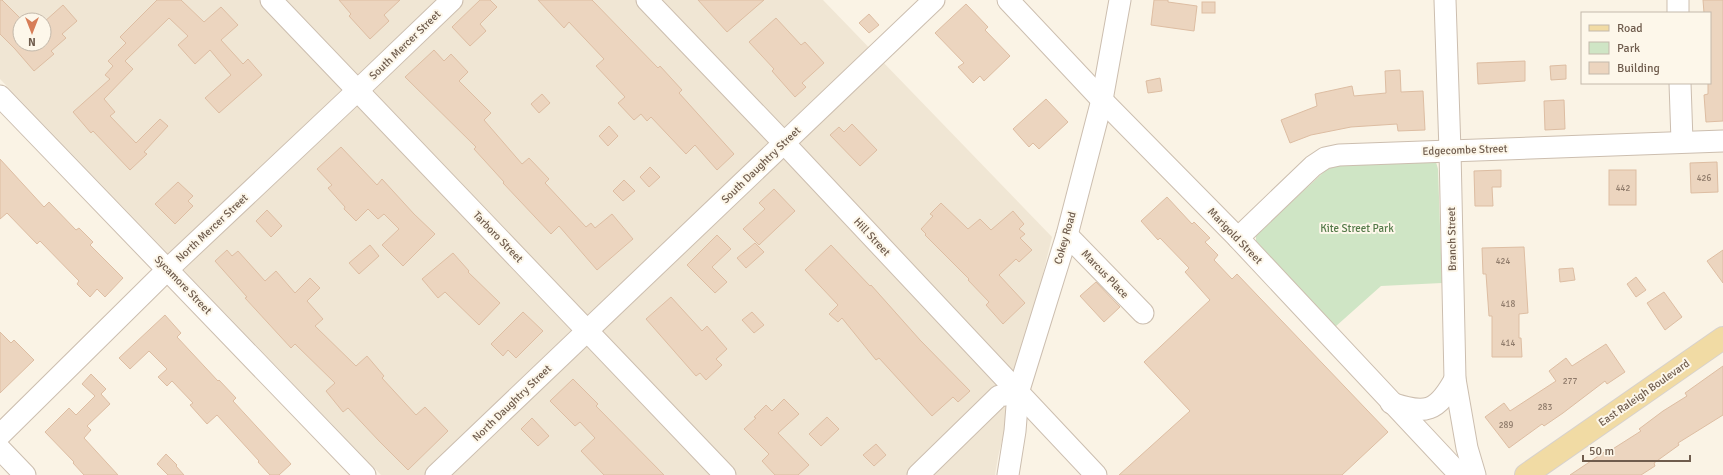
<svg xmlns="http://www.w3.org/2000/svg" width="1723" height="475" font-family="Signika,sans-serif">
<rect width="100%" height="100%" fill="#faf3e5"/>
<path fill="#f0e6d4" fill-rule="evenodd" d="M0,0H823L1052,237L998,457L995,475H381L0,79ZM20,20H44V44H20Z"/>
<path fill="#cfe5c5" d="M1436,162L1438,169L1442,283L1381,286L1335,327L1256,241V235L1327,169L1342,165Z"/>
<g fill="#ecd5bf" stroke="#ddbda2">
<path d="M0,0H2L20,18V44H44V22L63,5L77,21L62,34L66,38L51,51L54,54L34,71L15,49L0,34Z"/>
<path d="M157,0H181L204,22L221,7L238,25L221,40L243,64L248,59L262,75L219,113L205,98L231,75L210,50L195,64L178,45L188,36L169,18L125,61L133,69L104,99L115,112L110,116L136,143L160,119L168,126L144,152L147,154L130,170L93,131L91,133L73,112L110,79L105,75L113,66L108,61L126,43L120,37Z"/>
<path d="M339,0H400L384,15L389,21L370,39L349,16L351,14Z"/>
<path d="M480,0H490L497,7L480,24L486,31L470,46L452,27Z"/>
<path d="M538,0H592L658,68L660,66L682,90L679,93L734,154L717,170L695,145L686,154L651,117L647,121L641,114L634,120L618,103L625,97L596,66L604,59L569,22L564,28Z"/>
<path d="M698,0H764L727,32Z"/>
<path d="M1154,0H1168V2L1197,6L1194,31L1151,25Z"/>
<path d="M1703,0H1723V121L1706,122L1704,95L1708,94V83H1710V13H1704Z"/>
<rect x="1202" y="2" width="13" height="11"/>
<path d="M966,4L988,27L985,30L1010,56L984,81L980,76L973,83L958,67L964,63L935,33Z"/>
<path d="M869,14L879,25L869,33L859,23Z"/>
<path d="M776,18L801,45L805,42L824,63L802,83L806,87L795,97L772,71L774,69L749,42Z"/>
<path d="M434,50L444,61L451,54L468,72L459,81L491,113L484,120L522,164L529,158L549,179L545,183L586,227L591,223L595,228L612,214L633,239L597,270L559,226L551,234L503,183L504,182L474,149L476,147L405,77Z"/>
<path d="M1525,61V81L1478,84L1477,63Z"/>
<path d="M1566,65V79L1551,80L1550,66Z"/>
<path d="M1400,70L1401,92L1423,91L1425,130L1398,131L1397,124L1351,127L1311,135L1290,143L1281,120L1317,106L1315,94L1352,86L1354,96L1386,93L1385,71Z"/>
<path d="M1160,78L1162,91L1148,93L1146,81Z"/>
<path d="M542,94L550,103L539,113L531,104Z"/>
<path d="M1046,99L1068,122L1039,149L1033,143L1029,147L1013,129Z"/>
<path d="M1564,100L1565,129L1545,130L1544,101Z"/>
<path d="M852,124L877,150L860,166L830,135L839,127L844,132Z"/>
<path d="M609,126L618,136L608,146L599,136Z"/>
<path d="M341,147L377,185L382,179L414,214L435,234L403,266L382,245L399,229L384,214L378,219L368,209L356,221L344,209L345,207L328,188L332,185L317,169Z"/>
<path d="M0,159L44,207L49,202L76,230L79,228L93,242L90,245L123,278L105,297L97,289L90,297L77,284L79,281L40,241L37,244L7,213L0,219Z"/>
<path d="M1717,162L1718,192L1691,193L1690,163Z"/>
<path d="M650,167L660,177L649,187L640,177Z"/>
<path d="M1501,170V187H1492L1493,206H1475L1474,171Z"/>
<rect x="1609" y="170" width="27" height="35"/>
<path d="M624,180L635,191L623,201L613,191Z"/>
<path d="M178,182L193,196L188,201L193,206L175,224L155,204Z"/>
<path d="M774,189L795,211L759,245L743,229L765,209L759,203Z"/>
<path d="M1167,197L1192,224L1194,222L1210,238L1205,242L1218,255L1214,260L1232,279L1237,274L1388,432L1342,475H1119L1190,411L1144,362L1210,300L1185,272L1189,268L1160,238L1158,240L1141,221Z"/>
<path d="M941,203L968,229L980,219L991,230L1013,211L1024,224L1019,229L1025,234L1020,238L1032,250L1019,262L1016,259L999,275L1025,303L1003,324L986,305L989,302L968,280L969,279L925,235L926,234L921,229L933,216L930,214Z"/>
<path d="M267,210L282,226L271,237L256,221Z"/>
<path d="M717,235L731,249L712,267L727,282L715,293L687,265Z"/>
<path d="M755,243L764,252L746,268L737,258Z"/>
<path d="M370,245L379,256L359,274L349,263Z"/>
<path d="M831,245L870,286L871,285L920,340L970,391L958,402L953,397L932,416L879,358L876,360L842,318L838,322L829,314L838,305L805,270Z"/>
<path d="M1524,247L1528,313L1519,314V338H1521L1522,357H1492V316H1489L1486,274H1483L1482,248Z"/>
<path d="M227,250L232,256L238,251L265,281L276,271L295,293L310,278L320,288L307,301L323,319L315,326L356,366L367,356L384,376L382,378L416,415L425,407L448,431L408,470L379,441L348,408L343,412L326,391L335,383L295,344L291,348L245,298L247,297L215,261Z"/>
<path d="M1723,250V283L1707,261Z"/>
<path d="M453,253L469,271L468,272L500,303L479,325L445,292L438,298L422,279Z"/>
<path d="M1573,268L1575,280L1560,282L1559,269Z"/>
<path d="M1636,277L1646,290L1636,297L1627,284Z"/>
<path d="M1096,282L1120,307L1104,322L1080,296Z"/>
<path d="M1664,292L1682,317L1665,330L1647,303Z"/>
<path d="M671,297L702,331L707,326L727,349L716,359L722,365L706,380L700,373L696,376L646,319Z"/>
<path d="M523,312L543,331L516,358L508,350L503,356L491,344Z"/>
<path d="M752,312L764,325L754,333L742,320Z"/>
<path d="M165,315L181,333L177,337L218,381L219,380L236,398L233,401L291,464L279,475H270L258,462L259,461L217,415L207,424L190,405L193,403L172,381L167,386L158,377L167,369L149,351L130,369L119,358Z"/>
<path d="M0,332L11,343L14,340L34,360L0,393Z"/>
<path d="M1606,344L1625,372L1607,384L1605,381L1563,413L1544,426L1542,424L1509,448L1485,417L1504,403L1510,411L1556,381L1549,371L1566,358L1572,366Z"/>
<path d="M1723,366V415L1678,443L1679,445L1654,463L1655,466L1641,475H1570L1606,451L1608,452L1641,431L1639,429L1663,411L1687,396L1685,393Z"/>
<path d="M91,374L106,389L101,394L110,404L87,426L91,430L84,438L118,475H84L73,463L74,462L45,432L69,408L76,415L95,396L82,384Z"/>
<path d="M573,379L598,404L596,406L664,475H604L581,451L595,438L580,422L575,426L550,401Z"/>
<path d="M784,399L799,414L778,433L809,465L798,475H775L762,461L769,454L744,429L756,418L754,417L766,405L772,411Z"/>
<path d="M827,417L839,429L821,446L809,434Z"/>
<path d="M532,418L549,436L538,446L521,429Z"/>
<path d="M876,444L886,455L874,466L863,455Z"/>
<path d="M166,454L177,465L176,466L184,475H168L157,464Z"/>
</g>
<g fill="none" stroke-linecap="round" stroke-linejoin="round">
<g stroke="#ccbeaf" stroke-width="23">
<g id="minor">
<path d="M271,0L725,475"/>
<path d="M647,0L784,143L1096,475"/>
<path d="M1008,0L1102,100L1238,238L1460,475"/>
<path d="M1445,0L1450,151L1455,379L1467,448L1475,475"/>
<path d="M1678,0V13"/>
<path d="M1680,83L1682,141"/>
<path d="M0,96L365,475"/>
<path d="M1067,235L1143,313"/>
<path d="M1238,238L1313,166L1325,158L1339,155L1723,141"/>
<path d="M1391,403C1426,415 1437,412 1455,379"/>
<path d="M0,435L168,269L358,90L452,0"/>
<path d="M0,449L25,475"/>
<path d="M436,475L934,0"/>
<path d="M918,475L999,396L1018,393"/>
<path d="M1008,475L1015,431L1018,393L1067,235L1102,100L1120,0"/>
</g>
</g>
<g stroke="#d7d1cd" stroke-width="24">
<path id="major" d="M1526,475L1723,338"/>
</g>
<use href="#minor" stroke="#fff" stroke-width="21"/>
<use href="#major" stroke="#f1dba4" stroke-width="22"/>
</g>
<g text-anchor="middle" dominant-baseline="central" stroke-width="4" stroke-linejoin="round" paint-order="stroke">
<g font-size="9" fill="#8e7a6a">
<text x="1704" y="178">426</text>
<text x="1623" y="188">442</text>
<text x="1503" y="261">424</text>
<text x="1508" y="304">418</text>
<text x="1508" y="343">414</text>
<text x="1570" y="381">277</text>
<text x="1545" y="407">283</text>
<text x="1506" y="425">289</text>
</g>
<g font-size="11" fill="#6f5c4d" stroke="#fdf7ea">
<text transform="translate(405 45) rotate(-44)">South Mercer Street</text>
<text transform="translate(1465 150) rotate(-2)">Edgecombe Street</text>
<text transform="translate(761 165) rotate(-44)">South Daughtry Street</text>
<text transform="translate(212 228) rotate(-43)">North Mercer Street</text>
<text transform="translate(1235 236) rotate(46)">Marigold Street</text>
<text transform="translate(498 237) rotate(46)">Tarboro Street</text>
<text transform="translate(872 237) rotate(47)">Hill Street</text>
<text transform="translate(1065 238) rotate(-74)">Cokey Road</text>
<text transform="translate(1452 239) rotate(-91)">Branch Street</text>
<text transform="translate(1105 274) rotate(46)">Marcus Place</text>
<text transform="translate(183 285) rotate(46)">Sycamore Street</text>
<text transform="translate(1644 393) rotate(-35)">East Raleigh Boulevard</text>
<text transform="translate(512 403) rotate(-44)">North Daughtry Street</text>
</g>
<g font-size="11" fill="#547a49" stroke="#fdf7ea">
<text x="1357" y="228">Kite Street Park</text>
</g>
</g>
<rect x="1581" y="12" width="130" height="72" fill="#fdf7ea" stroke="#c4b9ab"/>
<rect x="1589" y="25" width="20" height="6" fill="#f1dba4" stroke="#c4b9ab"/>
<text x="1617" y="32" font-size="12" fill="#6f5c4d">Road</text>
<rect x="1589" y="42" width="20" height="12" fill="#cfe5c5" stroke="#c4b9ab"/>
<text x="1617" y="52" font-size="12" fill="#6f5c4d">Park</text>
<rect x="1589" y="62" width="20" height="12" fill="#ecd5bf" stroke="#c4b9ab"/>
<text x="1617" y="72" font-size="12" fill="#6f5c4d">Building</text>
<g transform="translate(32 32) rotate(180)"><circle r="19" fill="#fdf7ea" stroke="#c4b9ab"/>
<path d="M0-3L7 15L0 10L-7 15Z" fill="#d77d57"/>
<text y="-6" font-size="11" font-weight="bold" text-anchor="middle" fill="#6f5c4d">N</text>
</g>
<path d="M1583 455v6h107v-6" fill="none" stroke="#6f5c4d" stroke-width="2"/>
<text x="1589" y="455" font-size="12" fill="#6f5c4d" stroke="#fdf7ea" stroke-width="3" paint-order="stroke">50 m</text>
</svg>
